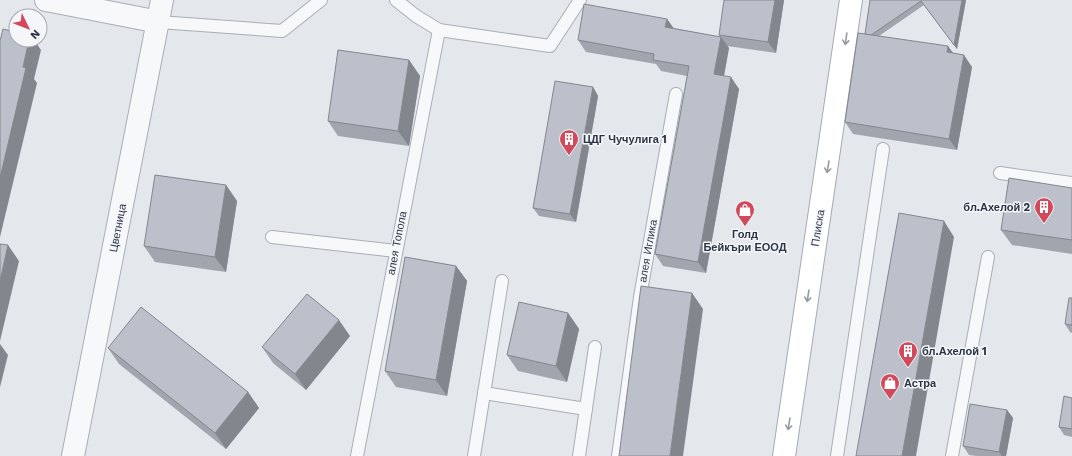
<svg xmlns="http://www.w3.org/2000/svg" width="1072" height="456" font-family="'Work Sans',sans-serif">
<rect width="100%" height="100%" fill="#e4e7ec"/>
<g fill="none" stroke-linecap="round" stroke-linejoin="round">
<g stroke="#a9aeb7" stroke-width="14">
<g id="lane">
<path d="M396,0L416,16L439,30L550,46L580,0"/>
<path d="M159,22L282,31L321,0"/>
<path d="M1000,173L1072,183"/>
<path d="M272,237L396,251"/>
<path d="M484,393L586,409"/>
<path d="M357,456L439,30"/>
<path d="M474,456L502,281"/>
<path d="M579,456L595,347"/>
<path d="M618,456L640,297L676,94"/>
<path d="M837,456L883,149"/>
<path d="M952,456L988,257"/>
</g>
</g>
<g stroke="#a9aeb7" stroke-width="24">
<g id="street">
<path d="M46,0L159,22"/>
<path d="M73,456L162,0"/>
</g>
</g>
<g stroke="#a3abb8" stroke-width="24">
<path id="primary" d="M784,456L851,0"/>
</g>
<use href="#lane" stroke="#f7f8fa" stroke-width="12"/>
<use href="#street" stroke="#f7f8fa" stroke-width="22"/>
<use href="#primary" stroke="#fff" stroke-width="22"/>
</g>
<g fill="#a1a5ae">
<path d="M784,0L776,53L727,46L729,48L724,76L739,89L706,273L663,266L655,254L687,76L661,71L656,64L586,52L578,40L667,19L673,28L720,37L719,35Z"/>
<path d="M870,0H966L957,49L924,5L879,36L953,53L972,67L957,150L853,134L845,122L865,34Z"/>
<path d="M409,60L420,76L409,146L338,136L328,121Z"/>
<path d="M593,87L598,96L576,222L539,216L533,208Z"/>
<path d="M226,185L237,201L226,272L155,262L144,246Z"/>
<path d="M1072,188V254L1012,245L1001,230Z"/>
<path d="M456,266L467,281L447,396L396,387L385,371Z"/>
<path d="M1072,298V333L1070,332L1065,324Z"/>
<path d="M568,313L579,329L567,382L518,371L507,355Z"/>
<path d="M350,336L306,390L273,363L262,347Z"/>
<path d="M108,348L248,392L259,408L226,449L119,364Z"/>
<path d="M1072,398V437L1064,435L1059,427Z"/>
<path d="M1007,410L1013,418L1006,456H977L969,455L963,446Z"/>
</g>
<g fill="#83868d">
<path d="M775,0H784L776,53L768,42Z"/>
<path d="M962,0H966L957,49L954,45Z"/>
<path d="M667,19L675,30L665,27Z"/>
<path d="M721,37L729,48L722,86L714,74Z"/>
<path d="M29,40H34L41,50L34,79L37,83L0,237V178L23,67Z"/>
<path d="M948,46L956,57L947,52Z"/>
<path d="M964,55L972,67L957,150L949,139Z"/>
<path d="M409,60L420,76L409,146L398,131Z"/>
<path d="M731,77L739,89L706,273L698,262Z"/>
<path d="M593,87L598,96L576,222L570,214Z"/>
<path d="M226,185L237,201L226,272L215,257Z"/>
<path d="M944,221L954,237L916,456H902Z"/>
<path d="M8,245L19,261L0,341V281Z"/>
<path d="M456,266L467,281L447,396L436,380Z"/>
<path d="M692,293L703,309L683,456H670Z"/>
<path d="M568,313L579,329L567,382L556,366Z"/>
<path d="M339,320L350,336L306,390L295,374Z"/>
<path d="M0,344L8,355L0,387Z"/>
<path d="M248,392L259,408L226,449L215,433Z"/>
<path d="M1007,410L1013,418L1006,456H1002L999,452Z"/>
</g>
<g fill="#bbc0ca" stroke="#83868d">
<path d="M724,0H775L768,42L719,35Z"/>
<path d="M870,0H962L954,45L921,1L871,35L865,34Z"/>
<path d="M584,4L667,19L665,27L721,37L714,74L731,77L698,262L655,254L689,66L653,60L654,54L578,40Z"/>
<path d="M3,29L16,32V40H29L23,67L26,68L0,178V41Z"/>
<path d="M858,33L948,46L947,52L964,55L949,139L845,122Z"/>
<path d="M338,50L409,60L398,131L328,121Z"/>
<path d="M555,81L593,87L570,214L533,208Z"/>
<path d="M155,175L226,185L215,257L144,246Z"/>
<path d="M1009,178L1072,188V240L1001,230Z"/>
<path d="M899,213L944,221L902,456H856Z"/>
<path d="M0,244L8,245L0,281Z"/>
<path d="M405,257L456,266L436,380L385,371Z"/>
<path d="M641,286L692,293L670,456H619Z"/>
<path d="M307,294L339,320L295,374L262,347Z"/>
<path d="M1069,298H1072V325L1065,324Z"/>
<path d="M519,302L568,313L556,366L507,355Z"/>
<path d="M141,307L248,392L215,433L108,348Z"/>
<path d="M1064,396L1072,398V429L1059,427Z"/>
<path d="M970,404L1007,410L999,452L963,446Z"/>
</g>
<defs><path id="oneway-shaft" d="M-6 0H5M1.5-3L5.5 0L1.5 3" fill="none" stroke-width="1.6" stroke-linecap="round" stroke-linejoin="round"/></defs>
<g stroke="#959aa2">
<use href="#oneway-shaft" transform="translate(846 39) rotate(98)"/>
<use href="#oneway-shaft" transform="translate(828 167) rotate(99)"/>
<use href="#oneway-shaft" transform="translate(808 296) rotate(99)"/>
<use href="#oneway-shaft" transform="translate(789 424) rotate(99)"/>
</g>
<defs>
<g id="building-pin" transform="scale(1)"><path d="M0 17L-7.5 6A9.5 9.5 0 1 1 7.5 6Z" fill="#d1495b" stroke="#f4f6f9"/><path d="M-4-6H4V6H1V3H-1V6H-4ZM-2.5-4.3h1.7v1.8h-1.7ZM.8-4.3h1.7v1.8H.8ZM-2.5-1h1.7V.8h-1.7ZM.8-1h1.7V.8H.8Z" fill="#fff"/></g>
<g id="shop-pin" transform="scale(1)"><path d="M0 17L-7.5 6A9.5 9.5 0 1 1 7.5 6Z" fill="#d1495b" stroke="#f4f6f9"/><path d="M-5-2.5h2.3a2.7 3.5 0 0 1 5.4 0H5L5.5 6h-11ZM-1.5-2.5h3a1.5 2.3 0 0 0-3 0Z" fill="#fff"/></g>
</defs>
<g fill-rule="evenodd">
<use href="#building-pin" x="569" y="139"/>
<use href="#building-pin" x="1044" y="207"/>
<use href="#shop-pin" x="745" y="210"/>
<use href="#building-pin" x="908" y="351"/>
<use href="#shop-pin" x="890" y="383"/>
</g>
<g text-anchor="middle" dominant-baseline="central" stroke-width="3" stroke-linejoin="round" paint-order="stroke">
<g font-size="11" font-weight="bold" fill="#2b3445" stroke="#f4f6f9" text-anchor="start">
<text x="583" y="139">ЦДГ Чучулига 1</text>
<text x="1030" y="207" text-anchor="end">бл.Ахелой 2</text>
<text x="745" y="234" text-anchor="middle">Голд<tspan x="745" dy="13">Бейкъри ЕООД</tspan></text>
<text x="922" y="351">бл.Ахелой 1</text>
<text x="904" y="383">Астра</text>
</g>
<g font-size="11" fill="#2b3445" stroke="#f4f6f9">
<text transform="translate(118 228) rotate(-79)">Цветница</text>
<text transform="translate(818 228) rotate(-81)">Плиска</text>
<text transform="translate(397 243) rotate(-79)">алея Топола</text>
<text transform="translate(648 251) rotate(-80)">алея Иглика</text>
</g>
</g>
<g transform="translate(28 28) rotate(133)"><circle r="19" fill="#f4f6f9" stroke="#a4a8b1"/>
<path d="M0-3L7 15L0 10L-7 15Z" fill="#d1495b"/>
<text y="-6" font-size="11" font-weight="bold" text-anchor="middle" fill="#2b3445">N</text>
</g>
</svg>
